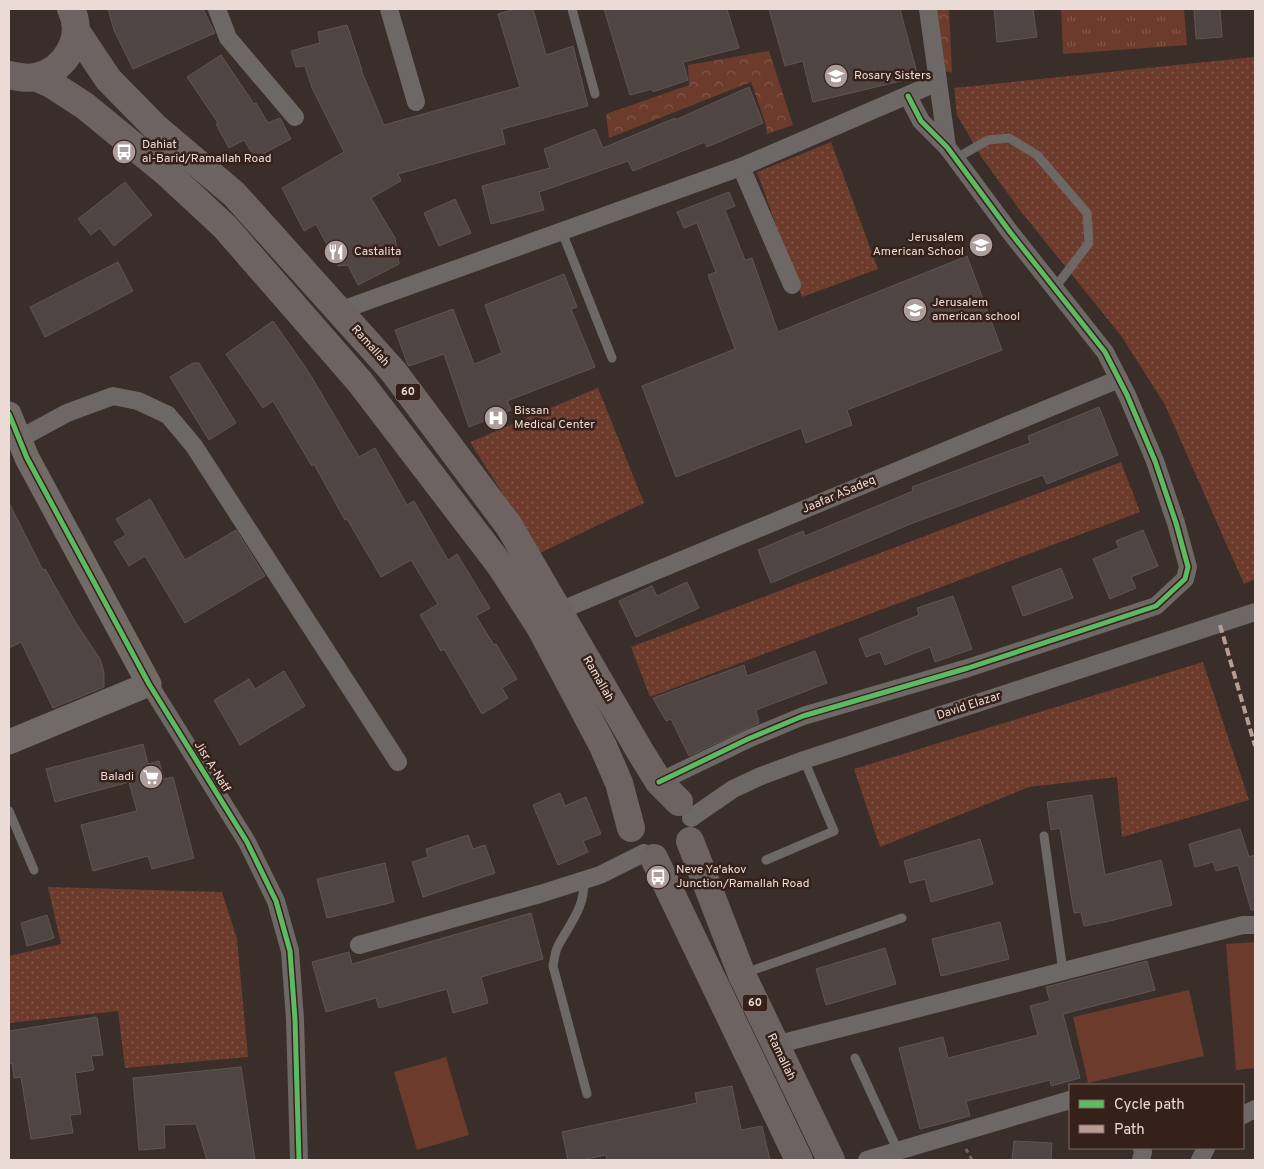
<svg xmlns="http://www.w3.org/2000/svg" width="1264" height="1169" font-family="Overpass,sans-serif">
<defs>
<pattern id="grass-dots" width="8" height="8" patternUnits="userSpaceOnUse" patternTransform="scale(1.25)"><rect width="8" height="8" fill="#6c3b2c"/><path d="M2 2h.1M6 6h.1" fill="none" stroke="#81574a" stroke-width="1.8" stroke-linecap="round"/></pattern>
<pattern id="forest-crowns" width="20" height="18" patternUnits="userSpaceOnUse" patternTransform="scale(1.25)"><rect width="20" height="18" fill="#6c3b2c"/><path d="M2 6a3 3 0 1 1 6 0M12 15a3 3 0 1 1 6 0" fill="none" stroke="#81574a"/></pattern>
<pattern id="park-tufts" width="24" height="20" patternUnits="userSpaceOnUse" patternTransform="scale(1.25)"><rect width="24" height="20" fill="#6c3b2c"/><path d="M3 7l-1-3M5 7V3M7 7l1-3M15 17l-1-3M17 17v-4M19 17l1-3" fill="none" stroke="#81574a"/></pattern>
</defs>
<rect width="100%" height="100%" fill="#3a2e2a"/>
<g fill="url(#grass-dots)">
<path d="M1255,57V579L1244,584L1165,405L1122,337L1019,209L982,158L957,115L954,88Z"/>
<path d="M831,142L878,269L802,297L757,172Z"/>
<path d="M598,388L644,503L540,553L470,442Z"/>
<path d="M1121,462L1140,512L650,697L631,647Z"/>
<path d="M1203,662L1249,800L1122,837L1117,777L1029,787L880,847L854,769Z"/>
<path d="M48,887L222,892L237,939L248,1057L125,1068L118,1011L9,1023V956L61,944Z"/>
</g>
<g fill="url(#forest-crowns)">
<path d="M936,9H949L952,73L942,70Z"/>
<path d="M769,51L793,125L767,134L766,125L751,82L609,138L606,114L689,85L688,65Z"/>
</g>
<path fill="url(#park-tufts)" d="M1061,9H1184L1187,45L1063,54Z"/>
<g fill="#6c3b2c">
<path d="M1255,942V1068L1236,1070L1226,944Z"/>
<path d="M1189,990L1204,1056L1088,1083L1073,1017Z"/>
<path d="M446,1057L469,1135L417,1150L394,1072Z"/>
</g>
<g fill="#4f4542" stroke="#5f5552">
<path d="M108,9H203L215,33L133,69L114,30Z"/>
<path d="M515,9H533L546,55L573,46L588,106L502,129L505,144L398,174L401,181L371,198L395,238L399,264L358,285L348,265L338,266L316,224L304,231L282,188L344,152L312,88L305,66L296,67L291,51L320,43L318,32L347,25L362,70H361L384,125L520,87L498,14Z"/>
<path d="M604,9H727L739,48L683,62L688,80L653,92L652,89L630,95Z"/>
<path d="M769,9H900L918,77L813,102L803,61L785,66Z"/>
<path d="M994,9H1033L1037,37L997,42Z"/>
<path d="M1194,9H1220L1222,37L1196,39Z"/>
<path d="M221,55L254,104L256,103L268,123L280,118L291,139L255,158L244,140L229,148L216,124L218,123L187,77Z"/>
<path d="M749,87L763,123L707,147L705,142L633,171L628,161L539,192L544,210L491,224L482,186L550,168L544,149L595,129L603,148L675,118V120Z"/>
<path d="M125,182L152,215L114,246L100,228L91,235L78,219Z"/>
<path d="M729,192L735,206L725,210L745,260L752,258L778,332L967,256L1002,350L847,410L852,425L806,443L801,428L676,477L642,386L735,349L708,275L716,272L697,223L684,228L677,212Z"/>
<path d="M455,199L471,233L439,246L424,213Z"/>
<path d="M118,262L133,291L45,337L30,307Z"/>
<path d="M564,274L577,307L571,309L595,367L507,401L511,410L469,427L444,354L409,366L408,365L395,330L453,309L474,364L502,353L485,305Z"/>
<path d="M273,321L308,371L359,457L375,448L407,505L414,501L448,560L457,554L490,608L476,616L494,645L496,644L517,679L502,688L508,698L482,714L444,649L441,651L420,615L438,604L411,560L381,577L347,519L345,520L314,464L312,466L273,401L263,408L226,354Z"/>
<path d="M193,363H199L236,423L209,440L170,377Z"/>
<path d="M1099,407L1118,455L1047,484L1043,475L910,524L771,583L758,550L803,531L805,536L913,491L912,487L1030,443L1028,436Z"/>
<path d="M150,499L185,560L236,530L265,576L185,623L145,556L129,566L114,542L126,535L116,519Z"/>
<path d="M9,503L43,570L45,569L76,623L100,659L104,672V687L53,708L21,642L9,648Z"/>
<path d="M1143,530L1158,566L1131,577L1136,588L1110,599L1093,559L1119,548L1116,541Z"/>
<path d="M1061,568L1073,598L1023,616L1012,587Z"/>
<path d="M687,582L699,608L636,637L619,601L652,586L657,596Z"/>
<path d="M953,596L972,649L935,662L930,647L885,665L880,652L866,657L859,639L919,615L917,608Z"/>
<path d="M815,651L827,683L756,710L759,723L689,756L671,719L666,721L653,698L744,665L747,676Z"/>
<path d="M284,671L305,706L240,745L214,700L249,679L255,689Z"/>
<path d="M143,744L148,764L159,761L164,779L173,777L194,858L152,869L148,856L93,871L81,825L137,811L129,782L55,802L46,769Z"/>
<path d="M560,793L565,806L586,797L601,834L583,841L588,852L558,865L533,805Z"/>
<path d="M1092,795L1105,875L1161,860L1172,905L1106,922L1084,926L1081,912L1074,913L1060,828L1051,830L1047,802Z"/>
<path d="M1240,829L1249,857L1255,855V910H1251L1238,865L1216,871L1213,862L1195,867L1189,844Z"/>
<path d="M468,835L473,849L485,845L495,873L423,897L412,862L428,857L426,849Z"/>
<path d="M980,839L993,884L931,902L925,879L910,883L904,861Z"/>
<path d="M385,863L394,902L327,918L317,879Z"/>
<path d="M531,913L543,959L481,977L488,1003L453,1013L447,989L379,1008L376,998L326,1012L312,962L349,952L352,964Z"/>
<path d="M47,915L54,938L27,946L21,923Z"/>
<path d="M1000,922L1009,959L941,976L932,939Z"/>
<path d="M885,948L896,984L826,1005L816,969Z"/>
<path d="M1147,961L1155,990L1063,1014L1080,1078L1051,1086L1050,1080L966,1101L970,1116L920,1129L899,1048L943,1037L948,1058L1038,1035L1030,1006L1050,1001L1046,987Z"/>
<path d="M97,1017L103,1055L91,1056L94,1070L75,1073L81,1114L70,1115L73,1133L31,1139L21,1077L14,1078L12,1063L9,1064V1031Z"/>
<path d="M241,1067L255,1160H207L196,1124L164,1125L165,1148L139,1150L133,1078Z"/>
<path d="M732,1086L741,1130L762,1126L770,1160H607L606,1155L581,1160H568L562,1132L697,1103L695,1093Z"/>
<path d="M1014,1141L1052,1143L1051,1160H1012Z"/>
</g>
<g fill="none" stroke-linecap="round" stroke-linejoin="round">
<path stroke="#6d6664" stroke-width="3" stroke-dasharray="4 4" stroke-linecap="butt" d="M966,1149L972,1160"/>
<g stroke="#6d6765" stroke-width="9">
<path d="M572,9L595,94"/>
<path d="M955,159L988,140L1009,138L1037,155L1087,213L1089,243L1054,289"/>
<path d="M562,232L612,358"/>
<path d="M9,811L34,870"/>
<path d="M1044,836L1063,971"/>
<path d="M766,860L834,831L804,760"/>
<path d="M584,880C585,908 570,923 558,946C555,952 554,960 553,966L587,1094"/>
<path d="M745,973L902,918"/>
<path d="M855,1058L898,1151"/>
</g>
<g stroke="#6d6765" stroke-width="18">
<path d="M217,9L228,38L295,117"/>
<path d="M389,9L416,102"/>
<path d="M928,9L947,147"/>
<path d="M741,167L792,285"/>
<path d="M339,311L741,167L938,82"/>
<path d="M19,439L67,413L113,396L138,401L168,415L194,446L398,762"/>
<path d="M559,611L1119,379"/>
<path d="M149,684L247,842L276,901L290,951L295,1019L299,1160"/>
<path d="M659,782L748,739L803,716L968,668L1156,606L1185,579L1188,567L1176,523L1155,461L1127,395L1105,352L1010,232L947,147L921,121L908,96"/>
<path d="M691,818L733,789L761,776L804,760L1255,612"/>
<path d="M359,945L540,894L600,875L644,853"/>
<path d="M775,1045L1243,925H1255"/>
<path d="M1243,1115L1255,1109"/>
<path d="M867,1160L1070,1100"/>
<path d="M1141,1160L1143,1152L1142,1148"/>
<path d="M1200,1160L1206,1148"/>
</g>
<path stroke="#716a66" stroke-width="25" d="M9,414L27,458L149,684L9,742"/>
<g stroke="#6d6461" stroke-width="28">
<path d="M76,31L108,79L156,128L234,194L393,371L509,526L641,753L659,782L679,802"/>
<path d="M9,75C18,77 27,79 36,77C66,70 85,37 71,9"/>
<path d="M35,77L51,84L85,106L168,174L225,227L360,382L500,565L540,627L603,746L619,783L631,828"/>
<path d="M690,841L742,975L831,1160"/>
<path d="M654,858L799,1160"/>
</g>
<path stroke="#b99d93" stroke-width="4" stroke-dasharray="8 4" stroke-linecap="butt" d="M1220,625L1255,746"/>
<g stroke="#36211a" stroke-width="8">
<g id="cycleway">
<path d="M9,414L27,458L149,684L247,842L276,901L290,951L295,1019L299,1160"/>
<path d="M659,782L748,739L803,716L968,668L1156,606L1185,579L1188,567L1176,523L1155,461L1127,395L1105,352L1010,232L947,147L921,121L908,96"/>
</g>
</g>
<use href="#cycleway" stroke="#5cba63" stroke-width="5"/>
</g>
<defs>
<g id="school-disc" transform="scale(1.25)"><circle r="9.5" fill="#ac9e9a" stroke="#36211a"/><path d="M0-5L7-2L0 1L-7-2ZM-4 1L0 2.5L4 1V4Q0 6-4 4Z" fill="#fff"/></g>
<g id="bus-disc" transform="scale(1.25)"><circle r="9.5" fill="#ac9e9a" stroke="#36211a"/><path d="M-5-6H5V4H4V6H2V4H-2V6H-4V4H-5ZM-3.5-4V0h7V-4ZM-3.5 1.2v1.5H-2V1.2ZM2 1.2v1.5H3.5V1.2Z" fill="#fff"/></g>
<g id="restaurant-disc" transform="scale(1.25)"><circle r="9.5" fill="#ac9e9a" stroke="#36211a"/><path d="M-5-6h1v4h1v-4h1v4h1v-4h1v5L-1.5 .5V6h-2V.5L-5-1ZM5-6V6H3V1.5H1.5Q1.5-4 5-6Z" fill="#fff"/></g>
<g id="hospital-disc" transform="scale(1.25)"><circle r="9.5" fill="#ac9e9a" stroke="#36211a"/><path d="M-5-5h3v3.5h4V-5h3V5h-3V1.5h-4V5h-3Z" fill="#fff"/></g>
<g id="supermarket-disc" transform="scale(1.25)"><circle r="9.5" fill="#ac9e9a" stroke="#36211a"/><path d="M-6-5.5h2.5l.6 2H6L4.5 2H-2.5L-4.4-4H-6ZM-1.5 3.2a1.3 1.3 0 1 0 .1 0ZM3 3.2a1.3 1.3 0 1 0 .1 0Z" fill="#fff"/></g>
</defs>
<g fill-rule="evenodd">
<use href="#school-disc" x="836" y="76"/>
<use href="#bus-disc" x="124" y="152"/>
<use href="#school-disc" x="981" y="245"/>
<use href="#restaurant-disc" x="336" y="252"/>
<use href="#school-disc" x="915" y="310"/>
<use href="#hospital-disc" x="496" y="418"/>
<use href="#supermarket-disc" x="151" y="777"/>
<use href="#bus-disc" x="658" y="877"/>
</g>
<g text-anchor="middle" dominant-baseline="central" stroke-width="5" stroke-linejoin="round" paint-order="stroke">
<g fill="#36211a" stroke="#b4a39e" stroke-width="1">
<rect x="395.5" y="383.5" width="25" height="17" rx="4"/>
<rect x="742.5" y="994.5" width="25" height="17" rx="4"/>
</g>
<g font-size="11" font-weight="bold" fill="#eadbd6">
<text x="408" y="392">60</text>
<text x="755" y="1003">60</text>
</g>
<g font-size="12" fill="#eadbd6" stroke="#36211a" text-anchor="start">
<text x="854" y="76">Rosary Sisters</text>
<text x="142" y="145">Dahiat<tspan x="142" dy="14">al-Barid/Ramallah Road</tspan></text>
<text x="964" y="238" text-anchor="end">Jerusalem<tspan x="964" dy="14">American School</tspan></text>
<text x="354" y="252">Castalita</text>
<text x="932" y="303">Jerusalem<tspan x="932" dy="14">american school</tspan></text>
<text x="514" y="411">Bissan<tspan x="514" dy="14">Medical Center</tspan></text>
<text x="134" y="777" text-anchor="end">Baladi</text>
<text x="676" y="870">Neve Ya'akov<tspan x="676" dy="14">Junction/Ramallah Road</tspan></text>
</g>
<g font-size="12" fill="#eadbd6" stroke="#36211a">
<text transform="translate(370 346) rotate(48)">Ramallah</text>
<text transform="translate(839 495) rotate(-23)">Jaafar ASadeq</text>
<text transform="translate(598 679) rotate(60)">Ramallah</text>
<text transform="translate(969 706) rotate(-18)">David Elazar</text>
<text transform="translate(212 767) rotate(58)">Jisr A-Natf</text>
<text transform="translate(781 1057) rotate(64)">Ramallah</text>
</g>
</g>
<rect width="1264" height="1169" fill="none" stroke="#eadbd6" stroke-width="20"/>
<rect x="1069" y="1084" width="175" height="65" fill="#36211a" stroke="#7e6b65"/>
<rect x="1079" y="1100" width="25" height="8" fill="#5cba63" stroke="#7e6b65"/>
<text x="1114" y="1109" font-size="15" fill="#eadbd6">Cycle path</text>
<rect x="1079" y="1125" width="25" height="8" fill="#b99d93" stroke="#7e6b65"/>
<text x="1114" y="1134" font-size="15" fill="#eadbd6">Path</text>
</svg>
